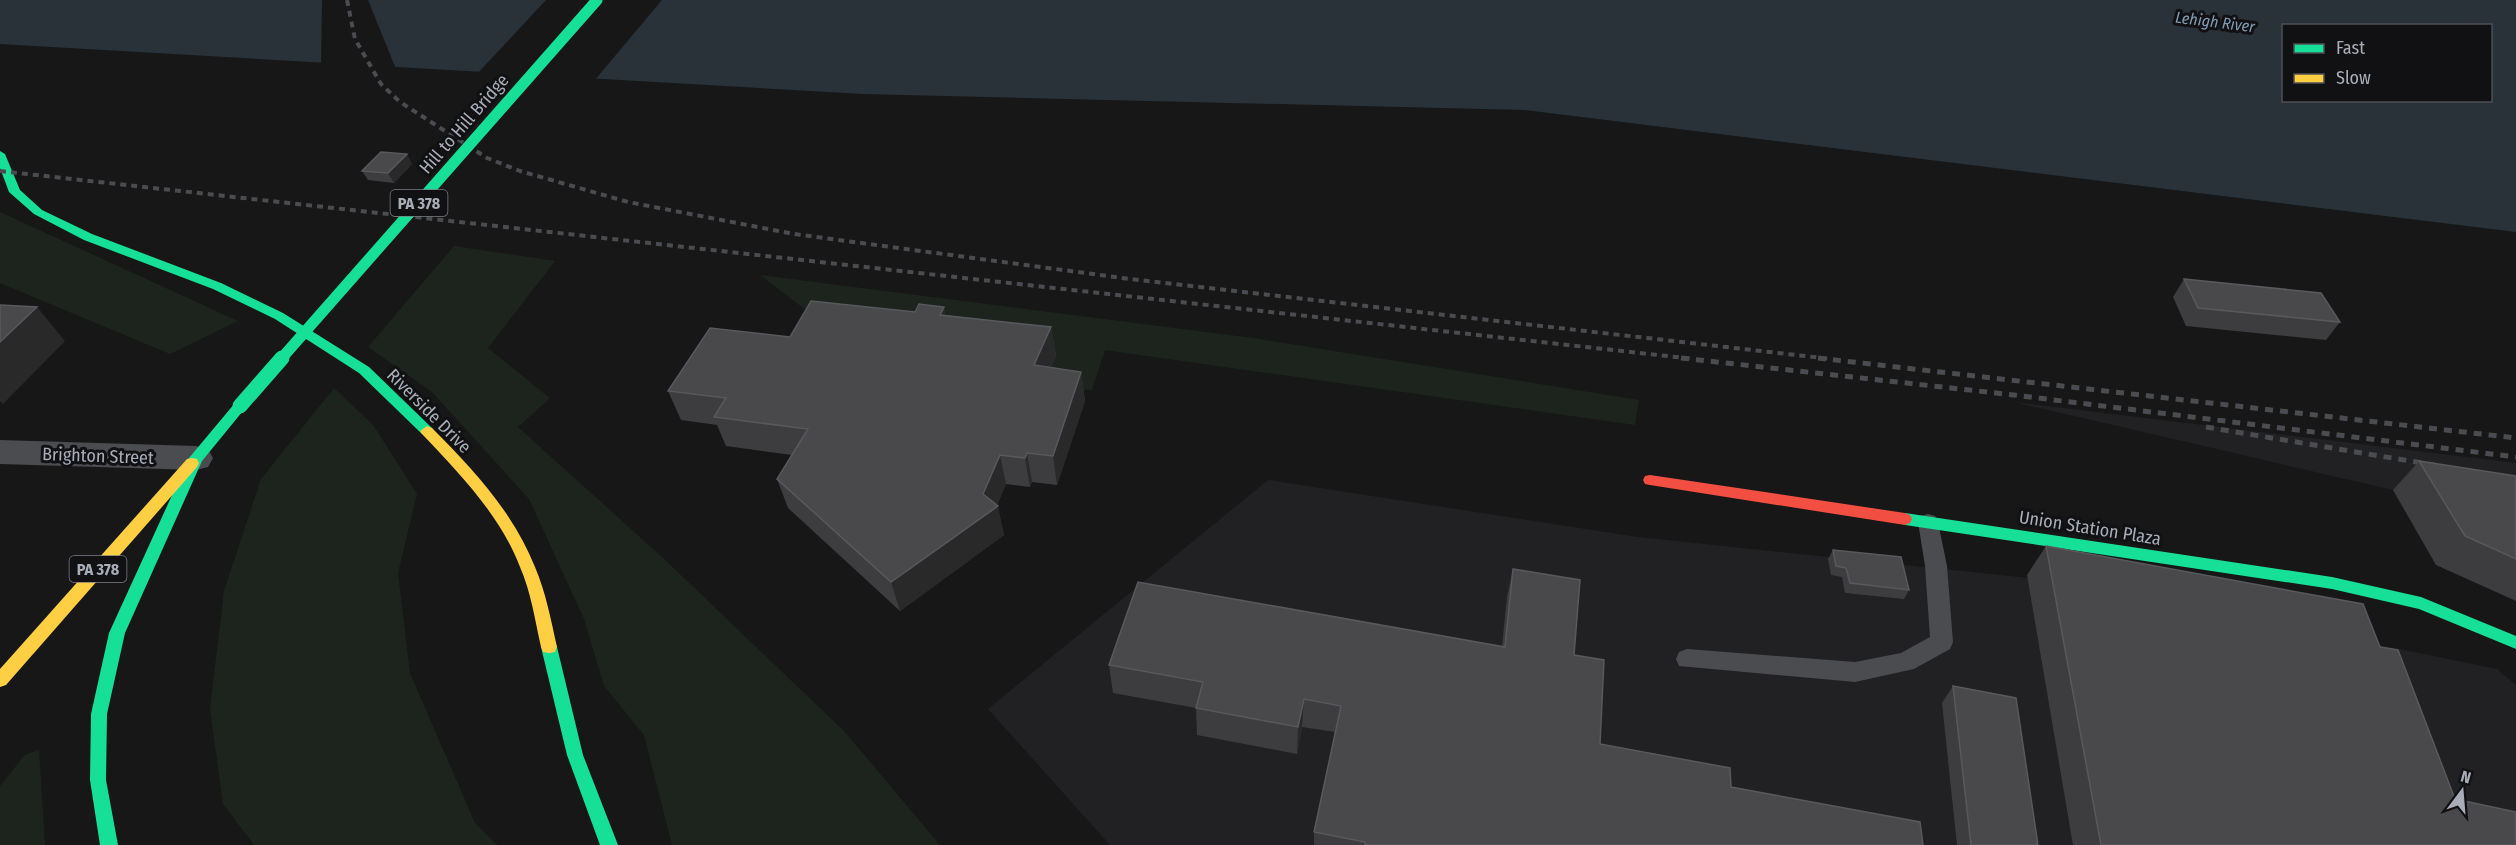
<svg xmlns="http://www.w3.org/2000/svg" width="2516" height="845" font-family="'Fira Sans Condensed',sans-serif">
<rect width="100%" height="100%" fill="#171717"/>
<g fill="#212123">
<path d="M2014,402L2516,463V510L2393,490Z"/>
<path d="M1268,480L1638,537L2076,583L2497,669L2516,685V845H1110L988,709Z"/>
</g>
<g fill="#1d241e">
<path d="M0,212L238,321L170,354L0,283Z"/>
<path d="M454,246L555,261L488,348L550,398L518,427L663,558L844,731L940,845H672L644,735L604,686L584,619L529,499L432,392L368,347Z"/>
<path d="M760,275L1253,338L1639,400L1635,425L1105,350L1092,390L1038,389L1051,344L806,310Z"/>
<path d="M334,388L374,426L417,494L398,573L410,673L475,823L497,845H254L223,804L210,709L224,591L261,479Z"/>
<path d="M39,750L45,845H0V786L25,755Z"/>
</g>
<path fill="#2a3239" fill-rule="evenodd" d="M0,0H2516V232L1525,110L863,94L0,44ZM2284,26H2490V100H2284Z"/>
<g fill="#171717">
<path d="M322,0H368L396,69L321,65Z"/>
<path d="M546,0H662L594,81L477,74Z"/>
</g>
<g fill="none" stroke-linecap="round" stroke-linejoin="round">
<path fill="#4b4c50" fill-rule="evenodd" d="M1928,514L1935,516L1938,522L1947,566L1953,642L1950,649L1914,669L1855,682L1679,666L1676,659L1679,652L1687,649L1855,662L1901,653L1930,637L1925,566L1918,522L1921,516Z"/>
<path fill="#4b4c50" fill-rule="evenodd" d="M0,440L196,446L208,449L213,458L208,467L196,470L0,464Z"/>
<g fill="#16e098" fill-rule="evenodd">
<path d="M0,151L5,154L20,190L42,210L92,234L221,283L283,313L369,367L432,428L434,431L432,434H422L359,373L275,319L213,289L84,240L34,214L9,192L0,168Z"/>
<path d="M240,401L247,406L202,461L125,633L107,714L106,780L118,845H100L90,780L91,714L109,633L189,458L235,403Z"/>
<path d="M1905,513L2332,577L2421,597L2516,636V649L2419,609L2332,589L1905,525L1900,523L1898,519L1900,515Z"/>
<path d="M549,641L555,642L557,647L583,755L618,845H600L567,755L541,647L543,642Z"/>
</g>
<g fill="#ffcf43" fill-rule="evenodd">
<path d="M427,426L432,428C473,469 513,512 535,567C546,593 551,620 557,647L555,652L549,653L543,652L541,647C535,620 531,592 520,567C500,515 460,474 422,434L420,431Z"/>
<path d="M192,458L197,459L199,463L197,467L6,685L0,687V669L187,459Z"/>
</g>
<path fill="#f24e42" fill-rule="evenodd" d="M1650,475L1905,513L1910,515L1912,519L1910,523L1905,525L1650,485L1645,484L1643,480L1645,476Z"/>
<g stroke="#4b4c4f" stroke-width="4" stroke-dasharray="6 5" stroke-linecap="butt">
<path d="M347,0L355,39L381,84L400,102L487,158L520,171L628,202L794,234L1130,279L1831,359"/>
<path d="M0,171L1694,359"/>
</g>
<g stroke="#4b4c4f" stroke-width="5" stroke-dasharray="8 7" stroke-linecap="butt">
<path d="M1681,358L2014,395L2516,457"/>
<path d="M1818,358L2516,438"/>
<path d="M2206,427L2434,465"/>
</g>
<path stroke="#16e098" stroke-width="11" d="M281,359L597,0"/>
<path stroke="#16e098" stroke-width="15" d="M240,406L282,358"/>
</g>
<g fill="#3d3d3f">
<path d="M412,164L394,183L368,180L362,171Z"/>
<path d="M2184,279L2340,322L2326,340L2186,326L2173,297Z"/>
<path d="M946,315L1051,327L1056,356L1051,367L1081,372L1085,401L1057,485L1032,482L1030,487L1006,484L997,505L1004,535L900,611L788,508L777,479L792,455L726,446L717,425L681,420L668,391L790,337Z"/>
<path d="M2419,461L2516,476V601L2436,565L2393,490Z"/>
<path d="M2046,546L2380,647L2455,799L2516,845H2073L2027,575Z"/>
<path d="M1833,550L1909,590L1904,599L1845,593L1842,577L1831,575L1828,559Z"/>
<path d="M1513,569L1574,655L1600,744L1731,787L1923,845H1314V832L1335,732L1302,727L1297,754L1197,735L1196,708L1113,693L1109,665L1502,646L1507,597Z"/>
<path d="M1953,686L2038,845H1957L1942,703Z"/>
</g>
<g fill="#29292a">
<path d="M407,154L412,164L394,183L388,173Z"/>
<path d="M37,307L65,341L3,404L0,401V342Z"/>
<path d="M944,307L951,336L940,315Z"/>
<path d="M1051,327L1056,356L1038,394L1034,365Z"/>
<path d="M1081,372L1085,401L1057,485L1053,456Z"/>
<path d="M1027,453L1032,482L1030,487L1025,458Z"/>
<path d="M1000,455L1006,484L996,507L998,506L1004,535L900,611L891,582L983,494Z"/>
<path d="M1304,699L1302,727L1297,754L1298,727Z"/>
</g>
<g fill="#49494c" stroke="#58595d" stroke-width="1.5">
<path d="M381,152L407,154L388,173L362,171Z"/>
<path d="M2184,279L2321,293L2340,322L2198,308Z"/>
<path d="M811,301L915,312L919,304L944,307L940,315L1051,327L1034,365L1081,372L1053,456L1027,453L1025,458L1000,455L983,494L998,506L891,582L777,479L808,429L714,417L726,398L668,391L710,328L790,337Z"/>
<path d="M0,305L37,307L0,342Z"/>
<path d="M2419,461L2516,476V559L2465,536Z"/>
<path d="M2046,546L2363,604L2380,647L2398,650L2455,799L2516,812V845H2101Z"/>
<path d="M1833,550L1901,557L1909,590L1850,583L1846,568L1836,566Z"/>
<path d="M1513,569L1580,580L1574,655L1604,660L1600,744L1730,768L1731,787L1920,822L1923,845H1365V842L1314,832L1341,706L1304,699L1298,727L1196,708L1203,682L1109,665L1138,582L1505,647Z"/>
<path d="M1953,686L2016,698L2038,845H1971Z"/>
</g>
<g text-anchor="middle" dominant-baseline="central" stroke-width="6" stroke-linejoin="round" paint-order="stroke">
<g font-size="16" font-style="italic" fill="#7f9bb3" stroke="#111113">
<text transform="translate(2215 22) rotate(7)">Lehigh River</text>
</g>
<g fill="#111113" stroke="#7b7e86" stroke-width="1.5">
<rect x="390.5" y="190" width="57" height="26" rx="4.5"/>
<rect x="69.5" y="556" width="57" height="26" rx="4.5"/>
</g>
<g font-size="16" font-weight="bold" fill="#a8adb8">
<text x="419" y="203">PA 378</text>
<text x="98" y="569">PA 378</text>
</g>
<g font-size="18" fill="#a8adb8" stroke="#111113">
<text transform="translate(464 124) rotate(-49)">Hill to Hill Bridge</text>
<text transform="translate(429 411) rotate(45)">Riverside Drive</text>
<text transform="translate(98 456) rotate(2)">Brighton Street</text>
<text transform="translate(2090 528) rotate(9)">Union Station Plaza</text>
</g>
</g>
<rect x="2282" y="24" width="210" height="78" fill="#111113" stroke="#4d4f55" stroke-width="1.5"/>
<rect x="2294" y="44" width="30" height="9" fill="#16e098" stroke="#4d4f55" stroke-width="1.5"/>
<text x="2336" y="54" font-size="18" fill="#a8adb8">Fast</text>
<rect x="2294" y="74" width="30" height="9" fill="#ffcf43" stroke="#4d4f55" stroke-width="1.5"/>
<text x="2336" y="84" font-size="18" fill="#a8adb8">Slow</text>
<g transform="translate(2462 791) rotate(16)" stroke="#111113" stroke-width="4.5" paint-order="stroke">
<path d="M0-4.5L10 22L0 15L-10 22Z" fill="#a8adb8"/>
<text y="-9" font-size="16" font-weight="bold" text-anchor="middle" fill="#a8adb8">N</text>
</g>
</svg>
